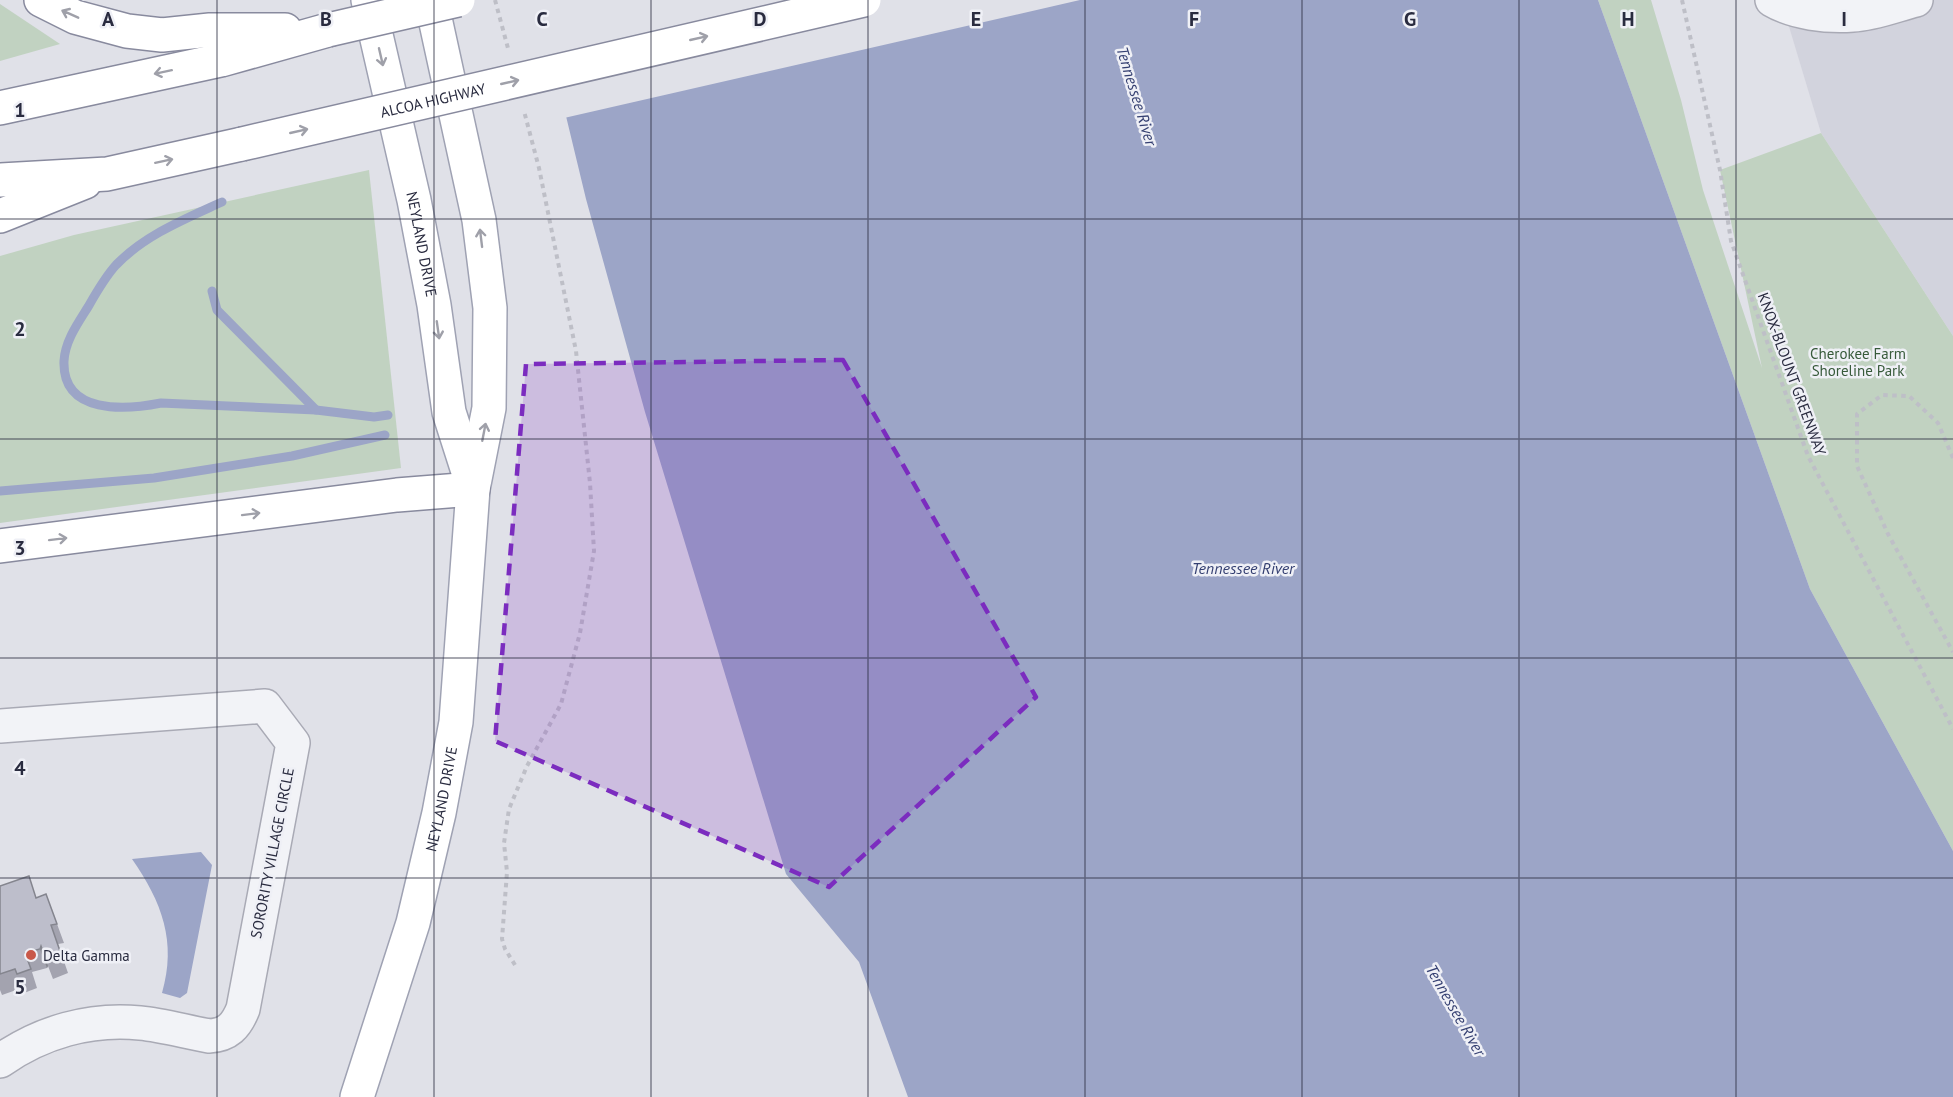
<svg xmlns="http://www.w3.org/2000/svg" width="1953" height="1097" font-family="'PT Sans',sans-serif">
<rect width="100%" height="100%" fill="#e0e1e8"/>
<path fill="#d2d3dd" d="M1781,0H1953V336L1821,133Z"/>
<g fill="#c1d2c1">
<path d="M1598,0H1651L1681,100L1703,190L1762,368L1720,170L1821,133L1953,336V851L1810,589Z"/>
<path d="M0,4L60,44L0,61Z"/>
<path d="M369,170L401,468L0,523V256L74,235Z"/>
</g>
<g fill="#9ca5c7">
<path d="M538,0H1598L1810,589L1953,851V1097H908L859,962L786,874L645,412L586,199Z"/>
<path d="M201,852L212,865L187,993L180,998L162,993C177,942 162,902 132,859Z"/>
</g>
<path fill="#e0e1e8" d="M535,0H1080L564,118Z"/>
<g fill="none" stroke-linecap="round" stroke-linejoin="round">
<g stroke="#9ca5c7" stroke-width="9">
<path d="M222,202C185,219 145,235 116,265C105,277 96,293 88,307C78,323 65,341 64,361C62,415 126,410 161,403L316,410L374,417L388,415"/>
<path d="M212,291L217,310L316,410"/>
<path d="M0,491L154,478L292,456L385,435"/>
</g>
<g stroke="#a9aab5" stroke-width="36">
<g id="minor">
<path d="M1772,0C1794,13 1827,17 1853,15C1874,14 1896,5 1916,0"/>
<path d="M0,726L265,706L293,743L243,1009C236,1026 228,1035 209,1036C186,1032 163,1025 140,1023C90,1018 41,1032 0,1061"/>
</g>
</g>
<g stroke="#9fa2b3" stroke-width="36">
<g id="major">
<path id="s1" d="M368,0L414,200L434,305L449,412L472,484"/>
<path id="s2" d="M357,1097L413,923L439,813L456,722L473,489L489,408L490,308L479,220L431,0"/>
</g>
</g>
<g stroke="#888a9e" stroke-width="36">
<g id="highway">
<path d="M41,0L75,17L127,31L162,35L210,30H285"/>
<path d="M0,108L221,60L328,30"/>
<path d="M0,180L107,174L242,144"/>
<path d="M0,216L85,182"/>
<path d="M0,546L397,495L473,489"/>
</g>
</g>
<g stroke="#bebfc7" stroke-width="4" stroke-dasharray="4.5 4.5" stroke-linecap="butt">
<path d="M495,0L509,52"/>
<path d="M1682,0L1720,170L1731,241L1808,456L1953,729"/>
<path d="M1953,458L1938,423L1909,396L1882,395L1857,414V466L1888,534L1953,652"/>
<path d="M515,965L505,949L502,939L507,872L504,843L509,809L527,766L561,704L580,633L594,551L590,483L576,351L539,168L524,111"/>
</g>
<use href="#minor" stroke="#f2f3f7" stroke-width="33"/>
<use href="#major" stroke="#fff" stroke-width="33"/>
<use href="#highway" stroke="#fff" stroke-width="33"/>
<g stroke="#888a9e" stroke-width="36" stroke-linecap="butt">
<g id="highway-bridge">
<path d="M328,30L458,0"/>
<path id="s3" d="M242,144L864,0"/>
</g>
</g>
<use href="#highway-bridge" stroke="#fff" stroke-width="33"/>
</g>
<path fill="#a3a3af" d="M0,886L37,898L46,894L64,943L58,944L68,973L53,979L48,966L47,968L32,972L37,988L24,993L22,988L2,995L0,990Z"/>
<path fill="#84858e" d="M41,946L48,966L47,968L40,949Z"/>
<path fill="#bdbecb" stroke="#84858e" stroke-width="1.5" d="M29,876L36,898L46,894L57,924L51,925L61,954L46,960L41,946L40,949L25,953L31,969L17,974L15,969L0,974V886Z"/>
<defs><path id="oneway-shaft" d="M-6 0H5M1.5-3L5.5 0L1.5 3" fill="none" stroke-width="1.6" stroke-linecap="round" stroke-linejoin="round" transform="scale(1.5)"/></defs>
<g stroke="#9fa0a9">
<use href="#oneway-shaft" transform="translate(70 14) rotate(-156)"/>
<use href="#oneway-shaft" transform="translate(699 38) rotate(-13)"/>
<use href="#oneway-shaft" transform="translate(381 57) rotate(77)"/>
<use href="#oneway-shaft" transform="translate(163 72) rotate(168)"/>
<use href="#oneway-shaft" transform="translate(510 82) rotate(-13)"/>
<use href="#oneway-shaft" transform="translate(299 131) rotate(-13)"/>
<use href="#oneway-shaft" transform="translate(164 161) rotate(-12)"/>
<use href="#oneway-shaft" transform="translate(481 238) rotate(-97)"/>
<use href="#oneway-shaft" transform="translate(438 330) rotate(82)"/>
<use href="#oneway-shaft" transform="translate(484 432) rotate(-79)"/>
<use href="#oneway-shaft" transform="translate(251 514) rotate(-7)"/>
<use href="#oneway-shaft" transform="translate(58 539) rotate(-7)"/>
</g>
<path fill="#7b2cbf" fill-opacity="0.2" stroke="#7b2cbf" stroke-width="4.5" stroke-dasharray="12 8" stroke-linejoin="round" d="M843,360L1036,697L829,887L495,741L526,364Z"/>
<path fill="none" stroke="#292b3f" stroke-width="1.5" stroke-opacity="0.55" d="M217,0V1097M434,0V1097M651,0V1097M868,0V1097M1085,0V1097M1302,0V1097M1519,0V1097M1736,0V1097M0,219H1953M0,439H1953M0,658H1953M0,878H1953"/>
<circle fill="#c95849" stroke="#eff0f6" stroke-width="2" cx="31" cy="955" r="6"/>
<g text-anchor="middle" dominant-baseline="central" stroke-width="5" stroke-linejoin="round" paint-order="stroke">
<g font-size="15" fill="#292b3f" stroke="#eff0f6">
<text stroke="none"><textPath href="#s3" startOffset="196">ALCOA HIGHWAY</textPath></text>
<text stroke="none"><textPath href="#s1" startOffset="250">NEYLAND DRIVE</textPath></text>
<text transform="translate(1792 374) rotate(70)">KNOX-BLOUNT GREENWAY</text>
<text stroke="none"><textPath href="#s2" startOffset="310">NEYLAND DRIVE</textPath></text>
<text transform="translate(272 853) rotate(-79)">SORORITY VILLAGE CIRCLE</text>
</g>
<g font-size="15" fill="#375a3a" stroke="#eff0f6">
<text x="1858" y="353">Cherokee Farm<tspan x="1858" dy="17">Shoreline Park</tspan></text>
</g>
<g font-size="15" fill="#292b3f" stroke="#eff0f6" text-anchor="start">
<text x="43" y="955">Delta Gamma</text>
</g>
<g font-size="16" font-style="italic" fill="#343f71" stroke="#eff0f6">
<text transform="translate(1137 96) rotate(73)">Tennessee River</text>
<text x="1243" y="568">Tennessee River</text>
<text transform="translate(1456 1010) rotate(60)">Tennessee River</text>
</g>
</g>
<g font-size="20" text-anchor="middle" font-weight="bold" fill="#292b3f" stroke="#eff0f6" stroke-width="5" stroke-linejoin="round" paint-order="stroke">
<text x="108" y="26">A</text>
<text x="326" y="26">B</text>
<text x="542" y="26">C</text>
<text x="760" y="26">D</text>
<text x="976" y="26">E</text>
<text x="1194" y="26">F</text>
<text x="1410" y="26">G</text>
<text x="1628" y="26">H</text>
<text x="1844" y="26">I</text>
<text x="20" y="117">1</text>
<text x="20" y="336">2</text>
<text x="20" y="555">3</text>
<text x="20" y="775">4</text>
<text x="20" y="994">5</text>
</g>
</svg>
